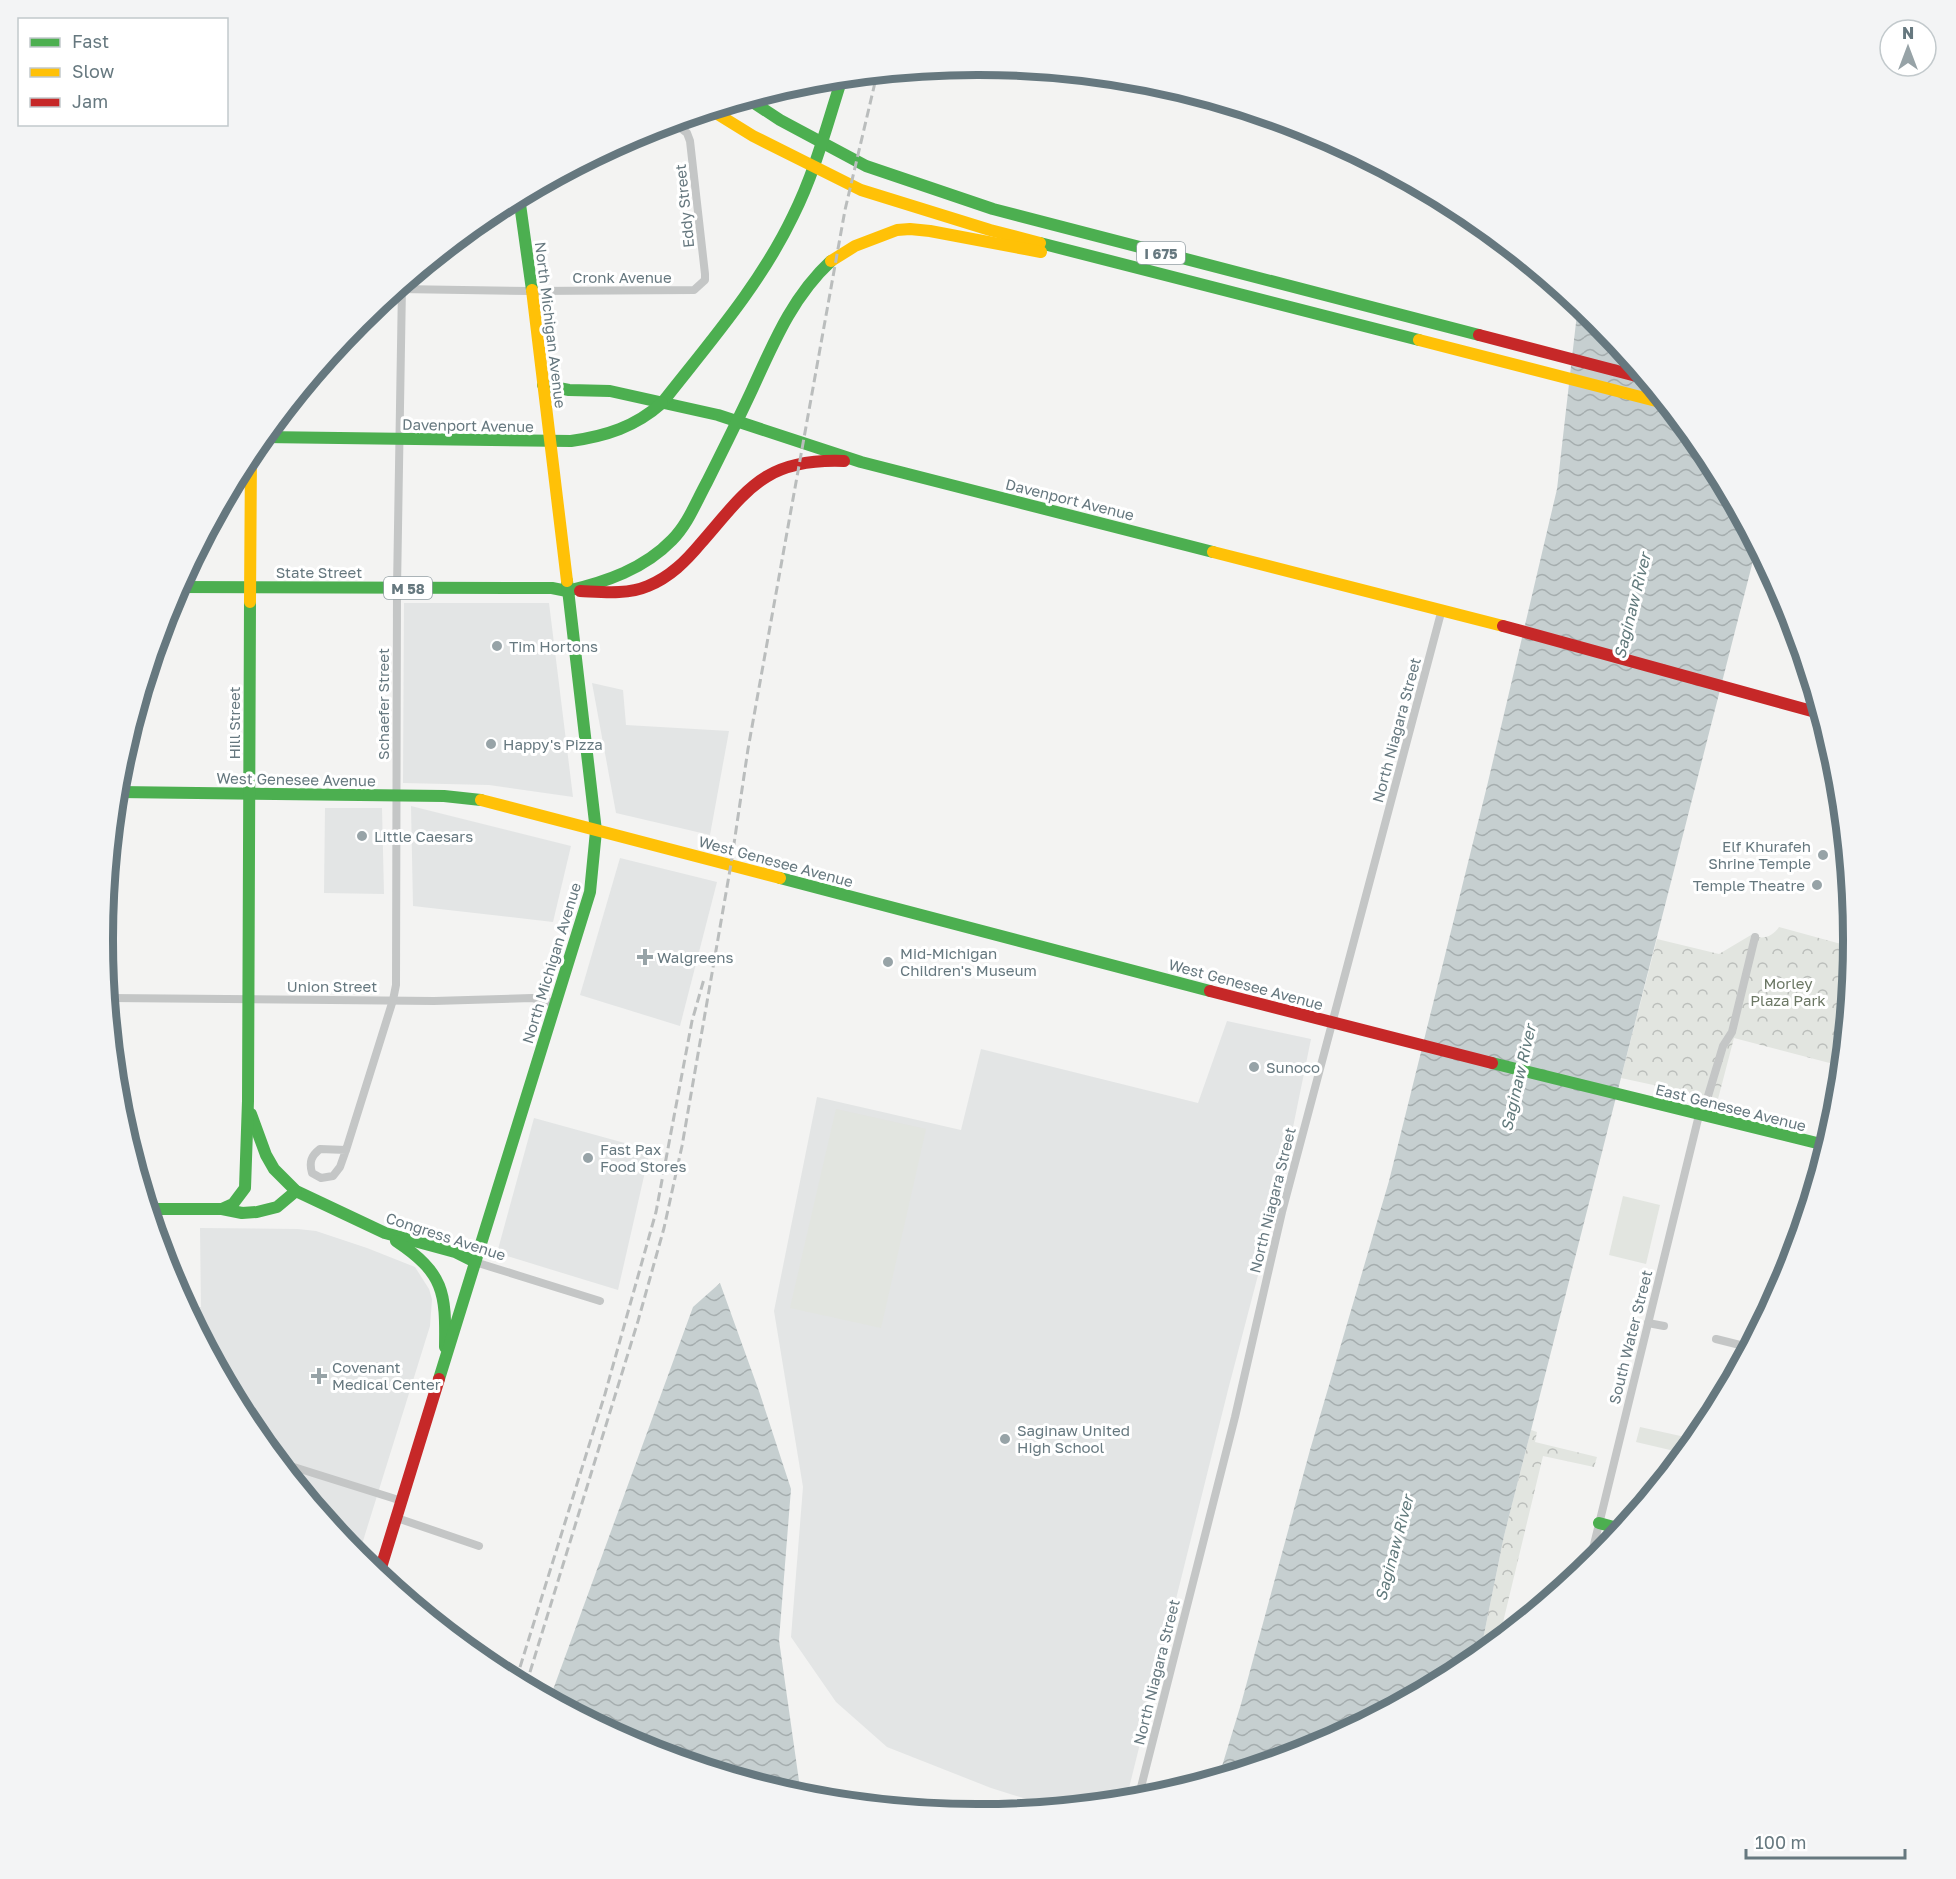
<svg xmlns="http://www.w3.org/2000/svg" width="1956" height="1879" font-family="'Golos Text',sans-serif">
<defs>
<pattern id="forest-crowns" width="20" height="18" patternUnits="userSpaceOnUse" patternTransform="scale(1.5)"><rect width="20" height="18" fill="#e2e5e0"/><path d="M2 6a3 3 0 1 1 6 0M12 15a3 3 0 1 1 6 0" fill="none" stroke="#bbbebb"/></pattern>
<pattern id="water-waves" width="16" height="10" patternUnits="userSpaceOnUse" patternTransform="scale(1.5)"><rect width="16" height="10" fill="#c6cfd0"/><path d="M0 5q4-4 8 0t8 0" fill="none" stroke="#a5adae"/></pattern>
</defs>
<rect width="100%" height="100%" fill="#f3f3f2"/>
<g fill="#e3e5e5">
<path d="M404,603H549L573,797L489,785L403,783Z"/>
<path d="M592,683L623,690L626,725L729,731L710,835L616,813Z"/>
<path d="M411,806L571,846L553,922L413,906Z"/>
<path d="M325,808H382L384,894L324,893Z"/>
<path d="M620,858L717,882L680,1026L580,995Z"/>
<path d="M1227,1021L1311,1039L1280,1191L1228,1390L1126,1800L1052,1807L991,1788L887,1747L836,1702L791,1637L803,1487L774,1311L817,1097L961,1130L981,1049L1198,1103Z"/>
<path d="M534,1118L650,1150L618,1290L497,1253Z"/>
<path d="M200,1228L298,1229L316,1231L367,1248L415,1267L429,1289L432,1299L430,1326L358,1557L250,1425L187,1307H201Z"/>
</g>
<g fill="#e2e5e0">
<path d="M836,1109L926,1129L881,1328L790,1308Z"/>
<path d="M1623,1196L1660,1205L1646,1264L1609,1255Z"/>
<path d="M1640,1427L1694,1439L1683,1453L1636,1442Z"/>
</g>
<g fill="url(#forest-crowns)">
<path d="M1779,927L1852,947L1841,1066L1734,1038L1718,1099L1621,1078L1657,939L1719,954L1751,935C1763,940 1772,937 1779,927Z"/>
<path d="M1531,1430L1537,1432L1535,1442L1597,1457L1594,1467L1543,1456L1499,1639L1480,1654L1504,1536Z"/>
</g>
<g fill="url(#water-waves)">
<path d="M1578,305L1597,321L1706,454L1756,549L1504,1536L1480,1654L1464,1667L1313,1748L1219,1776L1241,1704L1310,1450L1389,1181L1488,782L1557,489Z"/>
<path d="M720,1283L760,1394L791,1489L779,1640L800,1788L797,1795L643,1748L550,1698L693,1307Z"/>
</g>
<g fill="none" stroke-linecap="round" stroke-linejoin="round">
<g stroke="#c4c6c6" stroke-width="8">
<path d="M399,289L532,291L694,290L705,280V274L690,141L687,133L673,122"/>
<path d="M109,998L434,1001L532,998L555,1003"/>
<path d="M1702,1116L1723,1046L1732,1032L1755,937"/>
<path d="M346,1150L320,1149C311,1156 309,1162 312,1173L321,1178L333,1176L340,1167L346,1150L393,1000L396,985L397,588L402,286"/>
<path d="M475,1262L600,1301"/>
<path d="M1648,1323L1664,1326"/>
<path d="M1716,1339L1748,1347"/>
<path d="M281,1463L402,1501"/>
<path d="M397,1518L479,1546"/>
<path d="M1589,1565L1699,1115"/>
<path d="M1138,1799L1235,1417L1282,1212L1442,609"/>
</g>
<g stroke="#4caf50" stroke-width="12">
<path d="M748,99L780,120L866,166L993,209L1479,335"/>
<path d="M519,197L532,290"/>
<path d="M1040,243L1419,340"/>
<path d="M543,385L569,390L610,391L718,415L861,462L1213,552"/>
<path d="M662,403C709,343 760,285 793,216C815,172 827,125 842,78"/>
<path d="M263,437L571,441C606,436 635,427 662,403"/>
<path d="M179,587L552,588L567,591"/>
<path d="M567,591C606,582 644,569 672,540C688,524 696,502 707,482C722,452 737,422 751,392C773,344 792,297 831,261"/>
<path d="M118,792L444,796L481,800"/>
<path d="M780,878L1210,991"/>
<path d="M1492,1063L1825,1145"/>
<path d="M251,1114L266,1155L274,1169L296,1191L385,1233L455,1252L475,1262"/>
<path d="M150,1209H222L242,1213L257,1212L277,1207L296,1191"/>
<path d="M222,1209L233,1204L245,1188L248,1101L250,602"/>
<path d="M396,1241C444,1273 446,1292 445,1347"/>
<path d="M439,1379L590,892L596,831L567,581"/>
<path d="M1599,1523L1621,1529"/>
</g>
<g stroke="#ffc107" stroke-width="12">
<path d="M711,110L753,136L861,190L990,230L1040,243"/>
<path d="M831,261L855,246L897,230L910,229L930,231L1041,252"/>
<path d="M532,290L567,581"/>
<path d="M1419,340L1664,403"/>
<path d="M1213,552L1503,626"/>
<path d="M250,602L251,453"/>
<path d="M481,800L780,878"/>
</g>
<g stroke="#c62828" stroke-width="12">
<path d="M1479,335L1644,378"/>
<path d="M580,591C602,592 627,595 648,586C670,577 686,561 701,543C748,489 765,458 844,461"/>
<path d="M1503,626L1819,713"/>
<path d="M1210,991L1492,1063"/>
<path d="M379,1574L439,1379"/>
</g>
<g stroke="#babdbd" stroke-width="3" stroke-dasharray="9 4.5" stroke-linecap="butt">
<path d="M516,1680L605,1394L656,1212L692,1021L704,979"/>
<path d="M526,1685L638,1321L664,1228L682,1146L731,864L748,749L845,210L877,74"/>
</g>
</g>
<g fill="#97a3a7" stroke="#fff" stroke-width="2">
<circle cx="497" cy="646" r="6"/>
<circle cx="491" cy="744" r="6"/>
<circle cx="362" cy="836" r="6"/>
<circle cx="1823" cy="855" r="6"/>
<circle cx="1817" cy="885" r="6"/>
<path d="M642 948h6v6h6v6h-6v6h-6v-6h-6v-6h6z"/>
<circle cx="888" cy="962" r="6"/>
<circle cx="1254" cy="1067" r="6"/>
<circle cx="588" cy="1158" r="6"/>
<path d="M316 1367h6v6h6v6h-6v6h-6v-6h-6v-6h6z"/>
<circle cx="1005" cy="1439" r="6"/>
</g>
<g text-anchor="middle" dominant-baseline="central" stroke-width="6" stroke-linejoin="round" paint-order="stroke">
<g fill="#fff" stroke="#94a0a5" stroke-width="1.5">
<rect x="1137" y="242" width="48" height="22" rx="4.5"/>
<rect x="384" y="577" width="48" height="22" rx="4.5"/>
</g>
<g font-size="14" font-weight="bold" fill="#66787f">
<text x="1161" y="253">I 675</text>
<text x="408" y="588">M 58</text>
</g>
<g font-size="15" fill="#66787f" stroke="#fff">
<text transform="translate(684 206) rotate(-96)">Eddy Street</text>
<text x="622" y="277">Cronk Avenue</text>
<text transform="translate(551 325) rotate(83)">North Michigan Avenue</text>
<text transform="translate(468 425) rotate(1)">Davenport Avenue</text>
<text transform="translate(1070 499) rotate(14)">Davenport Avenue</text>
<text x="319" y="572">State Street</text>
<text transform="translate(383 704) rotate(-90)">Schaefer Street</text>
<text transform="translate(234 723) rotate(-90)">Hill Street</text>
<text transform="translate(1396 730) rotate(-75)">North Niagara Street</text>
<text transform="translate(296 779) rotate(1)">West Genesee Avenue</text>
<text transform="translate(776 861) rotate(15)">West Genesee Avenue</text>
<text transform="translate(551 963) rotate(-73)">North Michigan Avenue</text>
<text transform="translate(1246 984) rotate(15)">West Genesee Avenue</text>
<text x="332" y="986">Union Street</text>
<text transform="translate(1731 1107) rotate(14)">East Genesee Avenue</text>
<text transform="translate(1272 1200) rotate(-76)">North Niagara Street</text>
<text transform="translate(446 1236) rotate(18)">Congress Avenue</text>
<text transform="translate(1630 1337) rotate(-76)">South Water Street</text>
<text transform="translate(1156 1672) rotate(-76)">North Niagara Street</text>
</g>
<g font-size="15" fill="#66787f" stroke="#fff" text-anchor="start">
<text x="509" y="646">Tim Hortons</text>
<text x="503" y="744">Happy's Pizza</text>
<text x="374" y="836">Little Caesars</text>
<text x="1811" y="846" text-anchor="end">Elf Khurafeh<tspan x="1811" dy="17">Shrine Temple</tspan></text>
<text x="1805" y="885" text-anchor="end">Temple Theatre</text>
<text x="900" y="953">Mid-Michigan<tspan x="900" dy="17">Children's Museum</tspan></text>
<text x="657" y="957">Walgreens</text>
<text x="1266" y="1067">Sunoco</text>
<text x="600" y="1149">Fast Pax<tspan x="600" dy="17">Food Stores</tspan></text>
<text x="332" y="1367">Covenant<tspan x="332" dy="17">Medical Center</tspan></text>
<text x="1017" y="1430">Saginaw United<tspan x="1017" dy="17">High School</tspan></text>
</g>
<g font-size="15" fill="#6b7764" stroke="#fff">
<text x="1788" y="983">Morley<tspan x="1788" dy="17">Plaza Park</tspan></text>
</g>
<g font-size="16" font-style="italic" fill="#627a7c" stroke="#fff">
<text transform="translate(1632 606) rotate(-76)">Saginaw River</text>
<text transform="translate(1518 1078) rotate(-77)">Saginaw River</text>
<text transform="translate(1394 1548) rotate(-75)">Saginaw River</text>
</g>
</g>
<path d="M0 0H1956V1879H0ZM977 75H979A864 864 0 0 1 1843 939V940A864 864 0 0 1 979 1804H977A864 864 0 0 1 113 940V939A864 864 0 0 1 977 75Z" fill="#f3f4f5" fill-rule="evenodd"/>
<path fill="none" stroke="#66787f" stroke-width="8" d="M977 75H979A864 864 0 0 1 1843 939V940A864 864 0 0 1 979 1804H977A864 864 0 0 1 113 940V939A864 864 0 0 1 977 75Z"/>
<rect x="18" y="18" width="210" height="108" fill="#ffffff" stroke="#c2c9cc" stroke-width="1.5"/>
<rect x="30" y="38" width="30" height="9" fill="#4caf50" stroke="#c2c9cc" stroke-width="1.5"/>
<text x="72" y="48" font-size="18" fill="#66787f">Fast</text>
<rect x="30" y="68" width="30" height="9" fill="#ffc107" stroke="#c2c9cc" stroke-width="1.5"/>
<text x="72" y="78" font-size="18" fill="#66787f">Slow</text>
<rect x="30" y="98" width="30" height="9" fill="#c62828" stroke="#c2c9cc" stroke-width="1.5"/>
<text x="72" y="108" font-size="18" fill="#66787f">Jam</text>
<g transform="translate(1908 48)"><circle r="28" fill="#ffffff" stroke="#c2c9cc" stroke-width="1.5"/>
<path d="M0-4.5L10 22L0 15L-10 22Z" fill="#97a3a7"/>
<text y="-9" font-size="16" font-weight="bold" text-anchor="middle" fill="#66787f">N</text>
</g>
<path d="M1746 1849v9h159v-9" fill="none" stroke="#66787f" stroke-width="3"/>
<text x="1755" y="1849" font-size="18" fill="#66787f" stroke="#ffffff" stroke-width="4.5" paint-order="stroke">100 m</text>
</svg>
